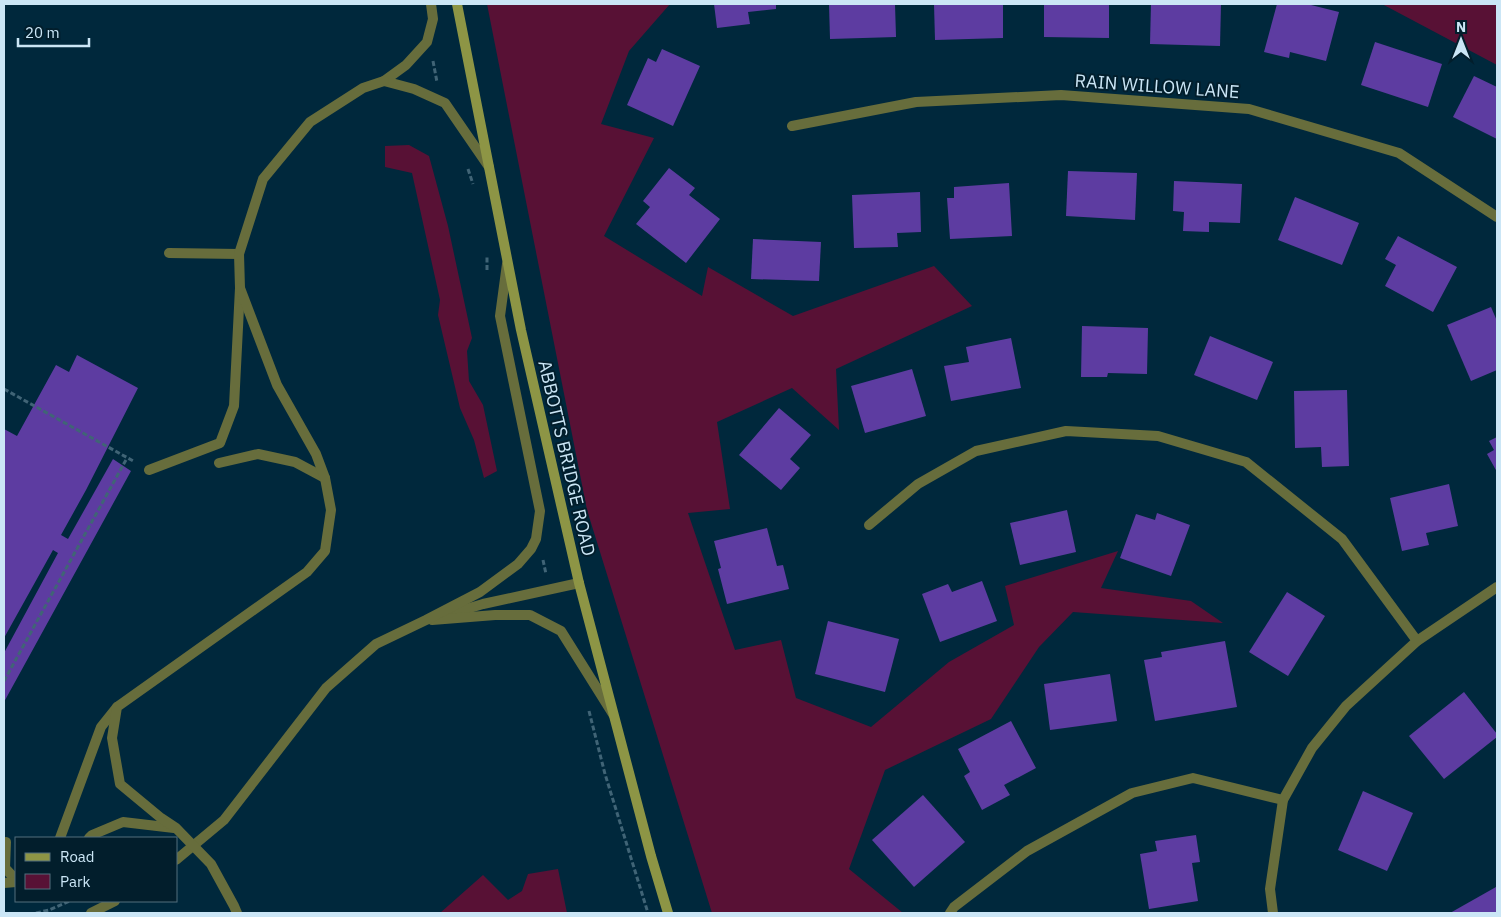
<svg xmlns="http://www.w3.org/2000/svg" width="1501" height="917" font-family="'IBM Plex Sans',sans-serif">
<rect width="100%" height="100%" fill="#00283c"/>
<g fill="#581135">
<path d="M487,4H670L629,51L601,124L654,138L604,236L702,296L708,267L793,316L934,266L972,306L836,369L839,430L792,388L717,422L730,509L688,513L735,650L781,640L796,698L871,727L949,662L1014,625L1005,586L1118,551L1101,588L1191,601L1223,623L1073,612L1039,647L991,719L885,770L849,869L903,913H712L587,510Z"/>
<path d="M1382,4H1497V65Z"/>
<path d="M409,145L429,156L448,226L472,338L467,351L469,381L483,405L497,471L484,478L474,440L460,408L438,315L440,300L412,173L385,167V146Z"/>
<path d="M558,869L567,913H440L483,875L508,900L522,891L528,874Z"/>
</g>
<g fill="#5d3ca1">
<path d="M714,4H776V9L748,12L750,24L717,28Z"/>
<path d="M829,4H895L896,37L830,39Z"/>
<path d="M934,4H1003V38L935,40Z"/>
<path d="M1044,4H1109V38L1044,37Z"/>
<path d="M1151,4H1221L1220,46L1150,44Z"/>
<path d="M1277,4H1307L1339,12L1326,61L1290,52L1289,58L1264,52Z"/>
<path d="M1375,42L1442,64L1428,107L1361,85Z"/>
<path d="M662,49L700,66L673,126L627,105L648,58L656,62Z"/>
<path d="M1474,76L1497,87V139L1453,117Z"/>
<path d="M669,168L695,188L689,195L720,219L686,263L636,224L650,207L643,201Z"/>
<path d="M1068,171L1137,173L1135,220L1066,216Z"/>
<path d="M1174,181L1242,184L1240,223L1209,222V232L1183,231L1184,212L1173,211Z"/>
<path d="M1009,183L1012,236L950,239L947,198H954V187Z"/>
<path d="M920,192L921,232L897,233L898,247L854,248L852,195Z"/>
<path d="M1295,197L1359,223L1342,265L1278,240Z"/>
<path d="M1398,236L1457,267L1433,312L1385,286L1396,265L1385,259Z"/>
<path d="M753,239L821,242L819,281L751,279Z"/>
<path d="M1491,307L1497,321V370L1471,381L1447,325Z"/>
<path d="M1082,326L1148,328L1147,374L1108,373L1107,377H1081Z"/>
<path d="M1210,336L1273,362L1257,400L1194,375Z"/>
<path d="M1011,338L1021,388L951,401L944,366L969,362L966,347Z"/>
<path d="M77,355L138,388L86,490L61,535L68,539L113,459L131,471L4,702V653L58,553L53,550L4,638V429L17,436L56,365L69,372Z"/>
<path d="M912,369L926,416L865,433L851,386Z"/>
<path d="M1347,390L1349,466L1322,467L1321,447L1295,448L1294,391Z"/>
<path d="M779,408L811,435L790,459L800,468L781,490L739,455Z"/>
<path d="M1497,437V472L1487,454L1494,450L1489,441Z"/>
<path d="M1449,484L1458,526L1426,533L1429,545L1402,551L1390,498Z"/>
<path d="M1067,510L1076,552L1020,565L1010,523Z"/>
<path d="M1157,513L1190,525L1171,576L1120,558L1136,514L1155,520Z"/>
<path d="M767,528L777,566L783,565L789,589L727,604L718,569L721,568L714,541Z"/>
<path d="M982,581L997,621L940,642L922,594L948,584L952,592Z"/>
<path d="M1287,592L1325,616L1288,676L1249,652Z"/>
<path d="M828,621L899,639L885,692L815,674Z"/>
<path d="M1225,641L1237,707L1155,721L1144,660L1162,657L1161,652Z"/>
<path d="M1110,674L1117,721L1050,730L1044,684Z"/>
<path d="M1464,692L1497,734V737L1444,779L1409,736Z"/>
<path d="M1011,721L1036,768L1004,785L1010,795L982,810L964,776L970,772L958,749Z"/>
<path d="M1363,791L1413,813L1387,871L1338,850Z"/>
<path d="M923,795L965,842L914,887L872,840Z"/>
<path d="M1196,835L1200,862L1192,863L1198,901L1149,909L1140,854L1157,851L1155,841Z"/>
<path d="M1496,887L1497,890V913H1450Z"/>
</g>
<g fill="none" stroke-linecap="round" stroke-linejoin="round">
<g stroke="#406476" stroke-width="3" stroke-dasharray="5 2.5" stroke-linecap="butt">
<path d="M433,61L437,82"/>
<path d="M468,169L473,184"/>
<path d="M487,270V257"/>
<path d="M4,389L135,462"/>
<path d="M543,560L546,574"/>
<path d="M4,681L127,458"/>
<path d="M589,711L605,774L648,913"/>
<path d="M36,913L49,910L70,901"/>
</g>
<g stroke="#676d3c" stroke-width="10">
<path d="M431,4L433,19L427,42L406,65L384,81L414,89L445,103L489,167"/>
<path d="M169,253L239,254"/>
<path d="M219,463L258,454L295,462L325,478"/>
<path d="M149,470L220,443L234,406L240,288L239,254L263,179L310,122L363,88L384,81"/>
<path d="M446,615L483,604L579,583"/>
<path d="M432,620L495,615H530L561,631L613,714"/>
<path d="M60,838L101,727L117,707"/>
<path d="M89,838L92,835L123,822L174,828"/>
<path d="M6,842L5,868L16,880"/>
<path d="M176,860L224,820L326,688L376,644L426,620L480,592L518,564L531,549L536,539L540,511L500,316L507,264"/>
<path d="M4,883L16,882"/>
<path d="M91,913L115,901"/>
<path d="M237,913L234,906L211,864L176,828L161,818L120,784L112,738L117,707L307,572L325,551L331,510L325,478L316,454L277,385L240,288"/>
</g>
<g stroke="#676d3c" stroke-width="10">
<path d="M792,126L916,102L1061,95L1249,109L1399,153L1497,217"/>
<path d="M869,525L918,484L976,451L1066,431L1158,436L1246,462L1342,539L1417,641"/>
<path d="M950,913L954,907L1027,851L1132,793L1193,778L1283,800"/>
<path d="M1273,913L1270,889L1283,800L1312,748L1346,706L1417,641L1497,587"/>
</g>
<path stroke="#8d9545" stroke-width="10" d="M457,4L521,330L579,583L651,856L668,913"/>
</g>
<g text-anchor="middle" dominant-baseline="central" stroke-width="4" stroke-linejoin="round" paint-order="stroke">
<g font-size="18" fill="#cbe6f6" stroke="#021e2c">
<text transform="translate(1157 86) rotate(4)">RAIN WILLOW LANE</text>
<text transform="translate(567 458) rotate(77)">ABBOTTS BRIDGE ROAD</text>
</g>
</g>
<rect width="1501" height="917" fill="none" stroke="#cbe6f6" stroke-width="10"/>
<rect x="15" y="837" width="162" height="65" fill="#021e2c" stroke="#526e7d"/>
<rect x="25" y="853" width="25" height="8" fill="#8d9545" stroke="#526e7d"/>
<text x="60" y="862" font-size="15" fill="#cbe6f6">Road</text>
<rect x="25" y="874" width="25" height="15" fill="#581135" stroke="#526e7d"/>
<text x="60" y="887" font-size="15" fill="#cbe6f6">Park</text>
<g transform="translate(1461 40)" stroke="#021e2c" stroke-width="4" paint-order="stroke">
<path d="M0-4L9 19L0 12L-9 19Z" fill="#cbe6f6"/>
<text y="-8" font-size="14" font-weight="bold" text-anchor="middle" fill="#cbe6f6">N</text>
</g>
<path d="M18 38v8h71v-8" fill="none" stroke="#cbe6f6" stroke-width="2.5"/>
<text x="25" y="38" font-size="15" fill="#cbe6f6" stroke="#021e2c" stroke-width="4" paint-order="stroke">20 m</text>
</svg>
